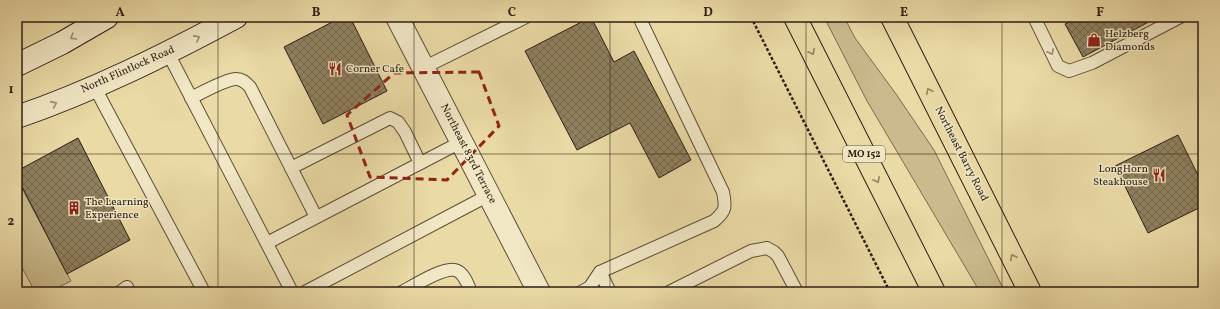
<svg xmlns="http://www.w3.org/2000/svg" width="1220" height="309" font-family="Vollkorn,serif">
<defs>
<pattern id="building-cross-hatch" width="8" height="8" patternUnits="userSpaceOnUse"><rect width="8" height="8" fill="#8f805f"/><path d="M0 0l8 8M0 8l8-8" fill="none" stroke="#75684d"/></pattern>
</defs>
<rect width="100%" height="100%" fill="#eadaa6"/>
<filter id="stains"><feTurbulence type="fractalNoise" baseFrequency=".005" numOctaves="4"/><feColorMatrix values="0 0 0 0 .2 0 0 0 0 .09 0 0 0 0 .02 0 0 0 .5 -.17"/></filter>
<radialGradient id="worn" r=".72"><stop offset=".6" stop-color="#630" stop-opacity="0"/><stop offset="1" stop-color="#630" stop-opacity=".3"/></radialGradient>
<g fill="#caba8d" stroke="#7b6c50">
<path d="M824,17H844L855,38L896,94L934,150L1005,292H980L867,101Z"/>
<path d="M17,179L71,281L49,292H35L17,258Z"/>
</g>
<g fill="url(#building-cross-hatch)" stroke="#2c1e12">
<path d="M342,17H350L387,91L323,124L284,47Z"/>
<path d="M591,17L614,62L634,51L691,160L659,178L630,123L577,150L525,51Z"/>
<path d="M1079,17H1158L1083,57L1065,24Z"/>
<path d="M1178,135L1203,185V206L1148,233L1115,166Z"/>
<path d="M78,138L130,240L67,274L17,177V171Z"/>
</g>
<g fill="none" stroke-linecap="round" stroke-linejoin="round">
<g stroke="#5c4d37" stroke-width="14">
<g id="lane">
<path d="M1034,17L1058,66L1069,71L1092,63L1180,17"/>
<path d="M168,53L292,292"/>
<path d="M423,68L526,17"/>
<path d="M94,86L204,292"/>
<path d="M191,98C201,93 226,79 236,79C243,79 246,83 250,87L316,217"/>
<path d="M291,168L390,118L398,122L405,132L420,163"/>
<path d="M267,243L461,142"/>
<path d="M600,272L610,292"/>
<path d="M120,292L127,287L129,292"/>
<path d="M305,292L489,195"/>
<path d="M402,292C413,286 443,267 455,270C464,272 468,285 471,292"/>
<path d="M581,292L590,287L600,272L714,221C726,211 726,207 723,192L639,17"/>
<path d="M669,292L751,251L767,248L774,252L778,256L797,292"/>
</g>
</g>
<g stroke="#5c4d37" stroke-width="24">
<path id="street" d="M397,17L539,292"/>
</g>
<g stroke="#2c1e12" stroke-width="24">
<g id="secondary">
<path d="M17,65L62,43L107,17"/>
<path d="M17,117C93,91 165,55 236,17"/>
</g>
</g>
<g stroke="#2c1e12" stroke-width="24">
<g id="highway">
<path d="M795,17L934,292"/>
<path d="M892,17L1030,292"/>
</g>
</g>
<path stroke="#2c1e12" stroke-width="2.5" stroke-dasharray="3 2" stroke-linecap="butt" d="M751,17L890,292"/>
<use href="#lane" stroke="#f1e7c5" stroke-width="12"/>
<use href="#street" stroke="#f1e7c5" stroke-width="22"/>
<use href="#secondary" stroke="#f1e7c5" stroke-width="22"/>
<use href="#highway" stroke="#eadaa6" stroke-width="22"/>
</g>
<defs><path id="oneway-chevron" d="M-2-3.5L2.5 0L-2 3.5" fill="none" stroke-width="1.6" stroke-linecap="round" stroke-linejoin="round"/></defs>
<g stroke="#988d74">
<use href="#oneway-chevron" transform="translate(73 37) rotate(150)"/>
<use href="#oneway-chevron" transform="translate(197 38) rotate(-28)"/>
<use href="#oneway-chevron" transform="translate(1051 52) rotate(64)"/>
<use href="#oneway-chevron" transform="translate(54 104) rotate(-24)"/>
</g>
<g stroke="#948563">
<use href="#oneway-chevron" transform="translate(812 52) rotate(63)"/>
<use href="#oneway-chevron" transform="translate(929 91) rotate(-117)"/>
<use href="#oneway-chevron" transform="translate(877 180) rotate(63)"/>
<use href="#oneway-chevron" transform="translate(1013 257) rotate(-117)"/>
</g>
<path fill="none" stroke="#8f2418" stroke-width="3" stroke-dasharray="8 5" stroke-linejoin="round" d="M479,72L499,126L447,180L370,177L347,115L394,73Z"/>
<path fill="none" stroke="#2c1e12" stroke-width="1" stroke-opacity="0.55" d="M218,17V292M414,17V292M610,17V292M806,17V292M1002,17V292M17,154H1203"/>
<defs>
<g id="shop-bare" transform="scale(1.08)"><path d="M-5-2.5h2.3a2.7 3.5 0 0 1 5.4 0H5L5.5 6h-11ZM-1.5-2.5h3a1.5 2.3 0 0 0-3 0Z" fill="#8f2418" stroke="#f1e7c5" stroke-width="2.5" paint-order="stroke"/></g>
<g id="restaurant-bare" transform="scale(1.08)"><path d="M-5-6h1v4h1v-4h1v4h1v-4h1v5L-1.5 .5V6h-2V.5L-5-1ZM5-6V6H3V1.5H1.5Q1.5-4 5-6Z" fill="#8f2418" stroke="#f1e7c5" stroke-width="2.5" paint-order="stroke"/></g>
<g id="building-bare" transform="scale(1.08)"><path d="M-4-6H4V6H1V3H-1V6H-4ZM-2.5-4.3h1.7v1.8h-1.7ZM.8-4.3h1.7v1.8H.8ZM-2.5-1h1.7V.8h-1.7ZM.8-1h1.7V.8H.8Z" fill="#8f2418" stroke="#f1e7c5" stroke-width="2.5" paint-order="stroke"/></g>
</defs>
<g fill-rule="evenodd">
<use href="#shop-bare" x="1094" y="40"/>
<use href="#restaurant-bare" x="335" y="69"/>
<use href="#restaurant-bare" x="1159" y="175"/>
<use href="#building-bare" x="74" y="208"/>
</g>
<g text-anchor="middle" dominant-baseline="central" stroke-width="3" stroke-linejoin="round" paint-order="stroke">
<rect fill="#f1e7c5" stroke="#675a48" stroke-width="1" x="843" y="146" width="42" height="16" rx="3"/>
<g font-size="10" font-weight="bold" fill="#2c1e12">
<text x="864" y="154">MO 152</text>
</g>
<g font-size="11" fill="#2c1e12" stroke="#f1e7c5" text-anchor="start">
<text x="1105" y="34">Helzberg<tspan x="1105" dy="13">Diamonds</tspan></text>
<text x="346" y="69">Corner Cafe</text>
<text x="1148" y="169" text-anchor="end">LongHorn<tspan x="1148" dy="13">Steakhouse</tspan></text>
<text x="85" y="202">The Learning<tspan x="85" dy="13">Experience</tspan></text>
</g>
<g font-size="11" fill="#2c1e12" stroke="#f1e7c5">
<text transform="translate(128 70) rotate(-24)">North Flintlock Road</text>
<text transform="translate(468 154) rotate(63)">Northeast 83rd Terrace</text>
<text transform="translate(961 154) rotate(63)">Northeast Barry Road</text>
</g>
</g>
<rect width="1220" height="309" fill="none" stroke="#eadaa6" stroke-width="44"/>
<rect x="22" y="22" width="1176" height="265" fill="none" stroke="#2c1e12" stroke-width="1.5"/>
<g font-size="13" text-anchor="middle" font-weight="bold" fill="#2c1e12">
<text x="120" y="16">A</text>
<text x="316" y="16">B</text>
<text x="512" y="16">C</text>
<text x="708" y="16">D</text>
<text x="904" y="16">E</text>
<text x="1100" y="16">F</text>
<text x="11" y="93">1</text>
<text x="11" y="225">2</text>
</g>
<rect width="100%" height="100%" filter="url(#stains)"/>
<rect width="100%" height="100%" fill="url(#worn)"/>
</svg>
